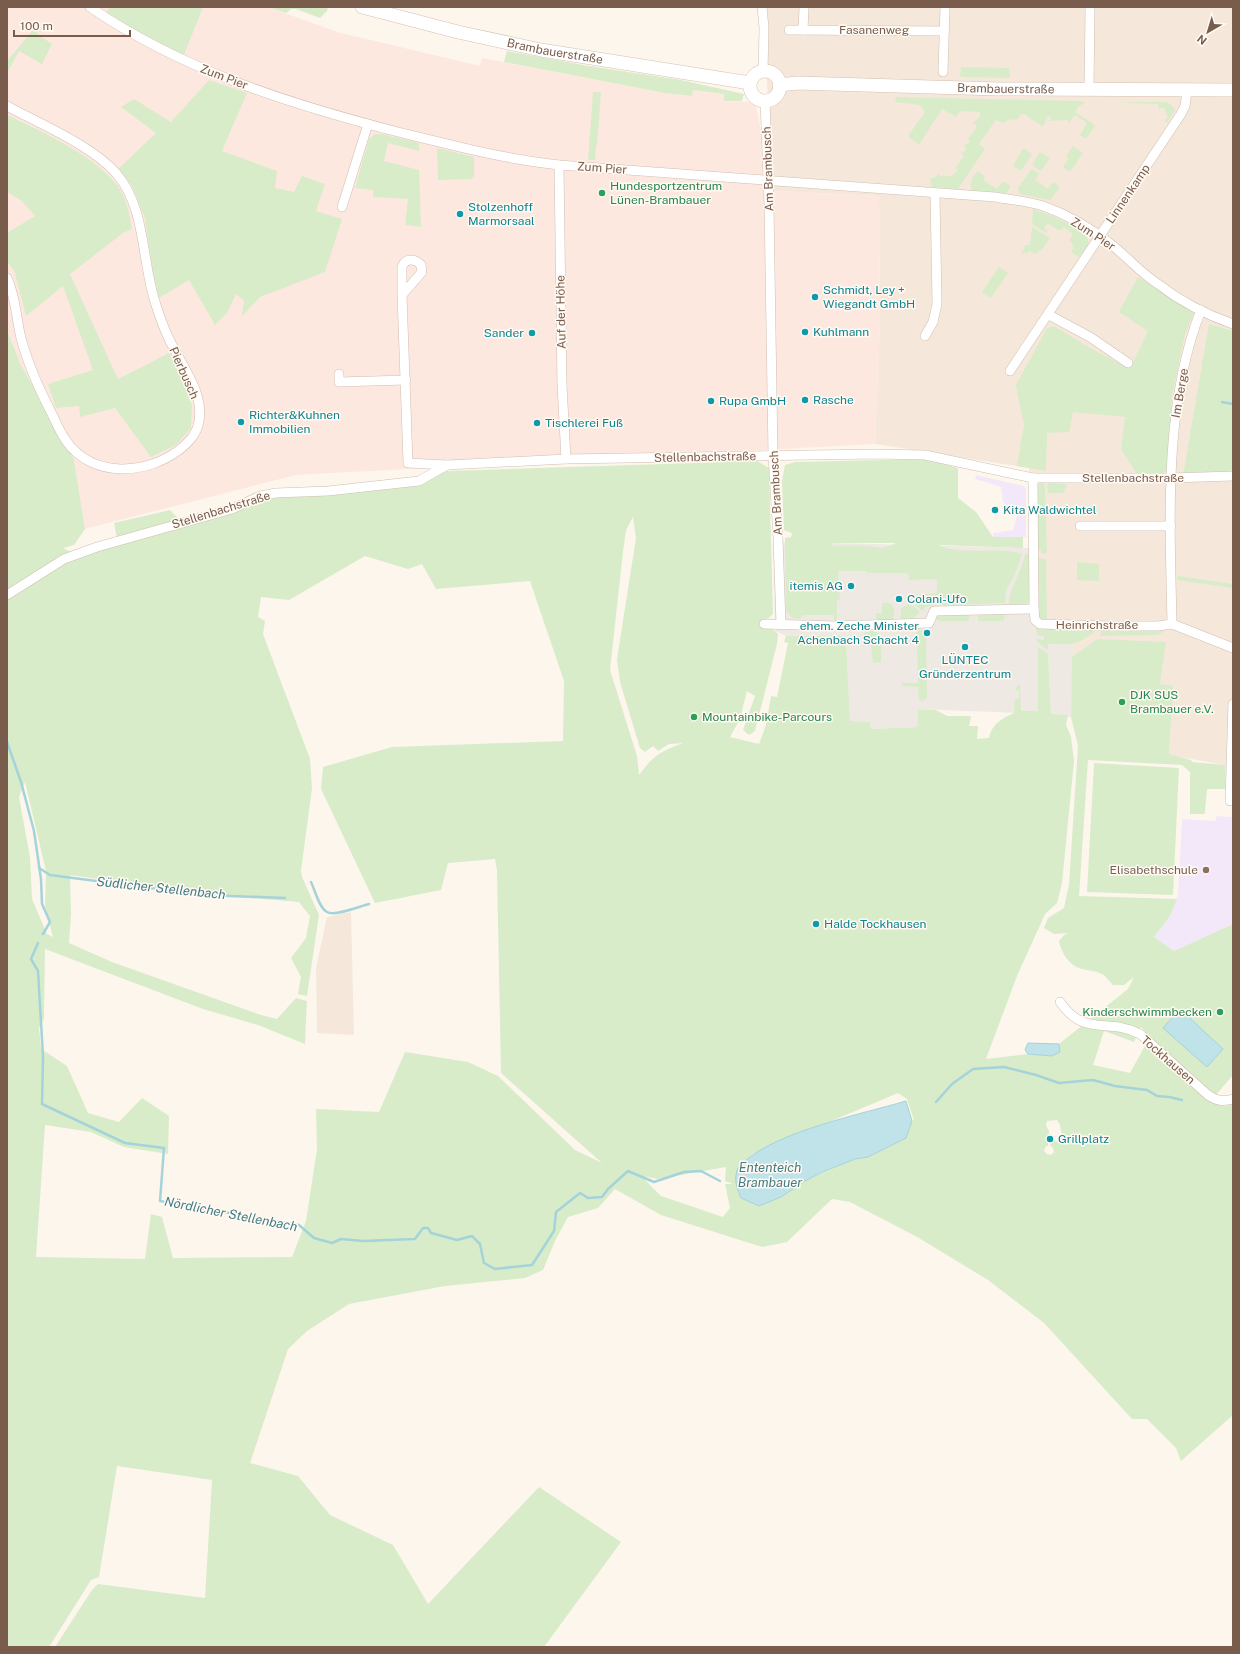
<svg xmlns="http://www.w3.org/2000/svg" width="1240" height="1654" font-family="'Public Sans',sans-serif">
<rect width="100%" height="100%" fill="#fdf6ec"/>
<g fill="#f5e8da">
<path d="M762,7H1233V790L1225,789V765L1169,755L1172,686L1160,685L1097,639L1072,657L1073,630L1031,627L1029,468L875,444L880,323L879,196L774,191Z"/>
<path d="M351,912L354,1035L317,1033L316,968L327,917Z"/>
</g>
<path fill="#fde8e0" d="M7,7H268L337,32L480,66L482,58L665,93L692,96V90L724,94V101L755,102L774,191L879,196L880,323L875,444L296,475L85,529L74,460L20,363L7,330Z"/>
<path fill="#efe9e4" d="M773,539L790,544L832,543L1030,548L1031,627L1073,630L1071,717L1051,714L1048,654L1038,711H1021V713L918,709L917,727L871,729L870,722L850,721L846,636H786L775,631Z"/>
<g fill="#f3e8fa">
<path d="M976,475L1024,486L1026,490V537H993V533L1013,530L1017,516L1003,502L1001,487L975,479Z"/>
<path d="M1216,816L1233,817V924L1174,951L1154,937L1170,916L1178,895L1182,819L1216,821Z"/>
</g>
<g fill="#d8ecc9" fill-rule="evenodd">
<path d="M110,7H203L184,55L148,38L106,13Z"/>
<path d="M268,7H328L327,11L320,18L296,9H291L286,13Z"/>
<path d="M37,25L41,27L37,34L52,44L42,64L19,51L7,73V61Z"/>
<path d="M507,51L589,66L681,80L744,94L742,101H724V94L693,90L692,96L665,93L504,62Z"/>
<path d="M961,67L1009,68L1010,78L960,77Z"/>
<path d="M209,80L247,93L222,151L277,171L275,188L294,192L302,176L325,184L316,211L342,219L325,272L260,297L242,316L244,301L236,294L227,313L215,325L189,280L159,298L153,273L145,218L132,186L118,169L156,133L121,107L134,99L171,122Z"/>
<path d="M593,92H601L597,145L596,146L595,160H588Z"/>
<path d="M896,97L1080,101L1085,103L1079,106L1075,112L1095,125L1086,139L1080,135L1087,123L1075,115L1069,123L1067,120L1050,121L1052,118L1048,116L1043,127L1024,114H1021L1018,119L1008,120L1003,123L996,120L979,144L985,149L958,189L932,187L930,179L936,177L938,174L942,177L944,175L947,177L948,175L951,177L958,170L955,168L964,156L961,154L967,148L964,146L970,141L968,139L977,126L973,123L980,117V112L960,111L956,117L942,109L919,145L908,136L925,112L920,105L895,102Z"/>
<path d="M1114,102H1165L1170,104L1175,110L1164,128L1167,123L1164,120L1168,118L1164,107L1159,109L1158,104Z"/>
<path d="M7,115C42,132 114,163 126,202C129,211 130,220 132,229L123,233L70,274L118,379L169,353L181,376L192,406L191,428L176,445L151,457L115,408L80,417L79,406L56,408L48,384L93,370L63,286L26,316L14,270L7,262V233L35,216L22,201L7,192Z"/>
<path d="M375,134H382L419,143V151L388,143L384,161L419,170L421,227L405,225L408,199L373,197V190L355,188L369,139Z"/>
<path d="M1073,146L1083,153L1070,172L1063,167L1069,158L1066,156Z"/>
<path d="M437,148L474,157V176L471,179L438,180Z"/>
<path d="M1023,148L1032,154L1021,171L1013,166Z"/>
<path d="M1040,152L1050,158L1041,171L1032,165Z"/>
<path d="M1031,170H1033L1039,174L1035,180L1048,189L1053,182L1060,187L1050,200L1019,194L1018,188Z"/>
<path d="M978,171L985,176L983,180L997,189L1003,181L1011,186L1006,193L972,191C968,182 973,177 978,171Z"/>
<path d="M1033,209C1044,213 1092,229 1088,244C1087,248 1082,253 1079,257L1071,252L1074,248L1072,246L1073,244L1069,241L1073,234L1064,227L1061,230L1059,229L1058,230L1047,223L1044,228L1048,231L1046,233L1032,224Z"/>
<path d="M1032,227L1050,238L1041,251L1039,250L1036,254L1029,251L1026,254L1024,252L1021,256L1025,245H1030Z"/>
<path d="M999,267L1008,273L991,298L982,292Z"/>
<path d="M1138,277L1194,313L1185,334L1172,395L1169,466L1166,472L1157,474L1136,473L1121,449L1125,417L1073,412L1069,432L1047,433L1046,471L1017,466L1024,425L1016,385L1047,328L1054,326L1092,349L1130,369L1148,331L1119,312Z"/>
<path d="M1209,324L1233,331V473L1183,476Z"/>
<path d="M7,330L20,363L74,460L85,529L74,545L63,548L73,553L118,543L114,523L170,510L179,519L280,496L411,485L447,471L757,461L769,468L773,614L769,618L763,620L778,634L777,644L755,731L749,735L743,730L755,696L747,691L740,719L730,737L759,744L766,725L771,696L777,697L788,643L784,642L786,636H846L850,721L870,722L871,729L917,727L918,709L936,710L947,716H971L969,726H978L977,739L989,738C991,725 1002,718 1014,713L1015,699H1019V691H1016L1017,685H1020L1021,711H1038V647L1048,654L1051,714L1068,715L1066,725L1071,737L1074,761L1062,883L1057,903L1045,914L1017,976L986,1059L1028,1054L1052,1056L1059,1052V1044L1128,989L1134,977L1124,985H1113C1110,982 1107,978 1104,975C1096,970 1088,971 1079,968C1068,964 1061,952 1059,941L1064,935L1069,933L1054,934L1044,928L1048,918L1064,908L1069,885L1078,746L1071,717L1072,657L1097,639L1166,642L1160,684L1173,686L1169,754L1191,760L1192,762L1225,765V789H1207L1205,812L1204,814H1190V772L1182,765L1088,760L1079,896L1177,899L1170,916L1154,937L1174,951L1233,924V1075L1215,1096L1144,1033L1145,1031L1141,1027L1134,1042L1104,1031L1093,1065L1130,1073L1146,1044L1215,1104L1226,1106L1233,1103V1415L1181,1461L1176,1448L1147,1419H1132L1044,1323L988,1280L919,1238L850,1202L832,1199L787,1242L762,1247L661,1215L615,1189L598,1208L568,1217L555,1241L543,1270L525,1278L445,1286L349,1304L307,1331L288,1349L250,1463L298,1476L330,1515L393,1545L428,1604L539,1487L621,1542L544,1647H55L92,1590L98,1584L205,1598L212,1480L117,1466L99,1577L91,1580L49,1647H7ZM633,517L636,538L617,659L620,682L640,748L645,752L653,746L658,751L669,744L683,743C660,752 654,755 639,775L637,756L610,670L623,552L626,530ZM365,556L408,569L422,564L436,589L530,581L564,681L563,741L392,747L323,767L321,789L375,903L441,890L448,863L495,859L497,870L501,1073L602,1163L575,1150L498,1076L468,1062L405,1052L379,1112L316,1109L317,1149L306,1221L292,1257L173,1258L162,1217L151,1214L145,1259L36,1257L45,1125L91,1132L124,1147L168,1154L169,1116L142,1098L119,1122L88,1113L67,1066L41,1049L39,1028L44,1019L45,949L203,1009L258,1025L305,1044L307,1001L296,998L277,1019L261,1015L112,962L69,943L71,914L70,875L204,894L299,902L310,916L306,938L291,958L301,977L298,994L307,996L319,915L302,877L301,871L312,788L310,759L263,634L265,621L258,617L261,597L289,600ZM25,782L46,871L45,906L53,937L47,934L32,899L30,857L19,797ZM898,1093L907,1099L914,1120L912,1121L906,1138L868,1157L855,1159L805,1181L781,1197L738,1168L753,1154ZM1057,1120L1060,1125L1062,1138L1056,1142L1051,1133L1050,1145L1053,1148L1054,1152L1051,1155L1047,1154L1044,1151L1046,1146H1048L1049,1131L1046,1125L1047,1121ZM726,1167L725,1181L733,1184H725L730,1208L723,1217L661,1196L641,1176L658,1179Z"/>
<path d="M927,459L958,468V498L976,512L993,537H1023V548L938,545C963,556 998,546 1022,554L1015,574L1006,591L1005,603L931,606L925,607L922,611L914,603L913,595L937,593V579L909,580L908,573H867V571H838L840,600H837V621L834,622V615H802L801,619C794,619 790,617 786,610L785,538L791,537L792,533L784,530L782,481L785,465L795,462ZM832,543H895V544L883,548L866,546H833Z"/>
<path d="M1041,483H1044L1045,488L1047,554L1041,553V550L1038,549L1037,486Z"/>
<path d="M1049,483L1066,484L1067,485L1063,493H1048L1047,485Z"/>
<path d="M1025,554H1030L1029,601L1025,605H1009C1009,587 1022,572 1025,554Z"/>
<path d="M1038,558L1046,559L1047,622L1043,621L1039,617Z"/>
<path d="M1077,562L1099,564V581L1077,580Z"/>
<path d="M1178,576L1233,584V588L1177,580Z"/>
<path d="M882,603H890L894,608V621H879L876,618V613H882Z"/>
<path d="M909,604L913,606L920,612L913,619L900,621L901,608Z"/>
<path d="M1003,614L1005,617L1003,621H978V615Z"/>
<path d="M940,615H969V621H938L936,618Z"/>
<path d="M1091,627L1094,632C1074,647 1072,644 1048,644V650L1037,642V639L1044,640V636H1038L1036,628L1087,630Z"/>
<path d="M866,630L875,631L881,636V662L873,663L870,636L864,635Z"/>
<path d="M916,630L926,631L927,698L922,702L919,699L918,687L902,686V683H918L917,636Z"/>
<path d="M1101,630L1165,631L1157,635L1100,636Z"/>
<path d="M1094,763L1179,768L1173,895L1087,892Z"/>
</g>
<g fill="#bfe3e8" stroke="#a5d3da">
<path d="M1180,1009L1223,1049L1207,1067L1163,1028Z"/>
<path d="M1028,1043L1059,1044L1060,1052L1052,1056L1028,1054L1025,1050Z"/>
<path d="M906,1101L912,1121L906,1138L868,1157L855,1159L823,1172L805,1181L781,1197L759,1206L741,1198C737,1188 733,1179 738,1168C739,1166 743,1164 744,1162C778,1131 862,1114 906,1101Z"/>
</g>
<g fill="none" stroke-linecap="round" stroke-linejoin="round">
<g stroke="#a5d3da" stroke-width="2.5">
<path d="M1222,402L1233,404"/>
<path d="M7,742L21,782L34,831L41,879L42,904L50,922L43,934"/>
<path d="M39,868L50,875L204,895L285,898"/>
<path d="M311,882C315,890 319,908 327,912C335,917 360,906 369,904"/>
<path d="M38,943L31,959L38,971L43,1056L42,1104L125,1143L164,1148L160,1201L299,1225L314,1238L332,1243L341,1239L363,1241L415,1239L423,1228H428L431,1233L457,1240L472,1236L480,1244L484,1263L495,1269L532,1265L554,1231L556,1212L580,1193L588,1198L602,1197L608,1189L628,1171L654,1182L684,1172L701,1171L720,1181"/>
<path d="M936,1102L952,1084L973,1069L1004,1067L1036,1075L1059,1083L1093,1080L1115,1086L1147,1090L1157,1096L1169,1097L1182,1100"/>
</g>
<g stroke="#d1beb0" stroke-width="10">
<g id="minor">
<path d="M90,7C183,71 293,105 402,133C454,146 505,159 559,165L995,197C1011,200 1027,201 1043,206C1066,214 1092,229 1112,245C1127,257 1141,273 1158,284C1180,301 1207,315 1233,324"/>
<path d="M762,7L764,28L763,72"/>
<path d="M789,30L944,31"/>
<path d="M803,30L804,8"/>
<path d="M943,72L945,7"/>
<path d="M1089,90L1090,7"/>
<path d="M765,101L769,205L773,455L778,538L781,624"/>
<path d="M7,106C40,124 91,145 116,173C147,209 141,262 156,305C160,318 165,331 171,343C182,366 204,393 199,421C197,434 189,442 179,450C146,475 93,478 67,442C61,434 57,425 53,416C40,391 28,365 21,338C16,318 16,297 7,278"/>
<path d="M559,165L562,385L566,459"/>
<path d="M342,207L368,124"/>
<path d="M402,295V267C405,258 415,258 421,265L422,272L402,295L408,463L447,465L566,459L875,454L925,455L1033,478H1171L1233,476"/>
<path d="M1049,315L1090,337L1128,363"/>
<path d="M925,336L933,322L937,304L935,194"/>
<path d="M1010,371L1181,114L1185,106L1187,91"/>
<path d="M339,374V382L406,380"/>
<path d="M1033,478L1034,609L1035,620L1040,624L1110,626H1158L1172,624L1233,648"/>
<path d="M1080,526H1171"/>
<path d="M7,595L64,559L97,547L232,509L260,496L276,493L328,491L419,481L447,465"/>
<path d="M764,624L836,626L929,623L934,611L1034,609"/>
<path d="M1172,624C1170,522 1163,406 1201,310"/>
<path d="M1230,801L1233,704"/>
<path d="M1060,1002C1085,1038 1107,1017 1140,1034L1208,1095C1217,1101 1223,1102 1233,1099"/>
</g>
</g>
<g stroke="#d6c0b0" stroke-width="14">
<g id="secondary">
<path id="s1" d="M362,7L458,32L541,50L750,83"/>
<circle cx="765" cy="86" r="15"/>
<path id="s2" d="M779,85L797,83L998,89L1233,90"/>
</g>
</g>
<use href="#minor" stroke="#fff" stroke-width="9"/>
<use href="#secondary" stroke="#fff" stroke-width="13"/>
</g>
<g fill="#2e9e5b" stroke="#fffaf3" stroke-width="1.5">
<circle cx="602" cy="193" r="4"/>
<circle cx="1122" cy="702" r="4"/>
<circle cx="694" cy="717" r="4"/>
<circle cx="1220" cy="1012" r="4"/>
</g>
<g fill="#0f9aa8" stroke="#fffaf3" stroke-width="1.5">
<circle cx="460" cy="214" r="4"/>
<circle cx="815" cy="297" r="4"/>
<circle cx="805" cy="332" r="4"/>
<circle cx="532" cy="333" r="4"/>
<circle cx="805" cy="400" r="4"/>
<circle cx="711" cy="401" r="4"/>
<circle cx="241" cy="422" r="4"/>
<circle cx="537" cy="423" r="4"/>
<circle cx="995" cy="510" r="4"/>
<circle cx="851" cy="586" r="4"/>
<circle cx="899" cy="599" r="4"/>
<circle cx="927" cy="633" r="4"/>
<circle cx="965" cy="647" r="4"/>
<circle cx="816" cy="924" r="4"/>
<circle cx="1050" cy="1139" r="4"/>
</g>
<circle fill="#8d6e63" stroke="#fffaf3" stroke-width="1.5" cx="1206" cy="870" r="4"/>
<g text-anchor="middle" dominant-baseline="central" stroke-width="3" stroke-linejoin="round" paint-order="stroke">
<g font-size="12" fill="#7a5c4d" stroke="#fffaf3">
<text x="874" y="30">Fasanenweg</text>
<text stroke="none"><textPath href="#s1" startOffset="198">Brambauerstraße</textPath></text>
<text transform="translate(224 77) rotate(21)">Zum Pier</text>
<text stroke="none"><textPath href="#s2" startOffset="227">Brambauerstraße</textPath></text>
<text transform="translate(602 168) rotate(4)">Zum Pier</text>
<text transform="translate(768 169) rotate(-92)">Am Brambusch</text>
<text transform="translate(1128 194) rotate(-56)">Linnenkamp</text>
<text transform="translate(1093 234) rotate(33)">Zum Pier</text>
<text transform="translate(561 312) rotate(-91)">Auf der Höhe</text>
<text transform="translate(184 373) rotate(66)">Pierbusch</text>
<text transform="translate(1180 393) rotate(-80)">Im Berge</text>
<text transform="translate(705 457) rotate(-1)">Stellenbachstraße</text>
<text x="1133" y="478">Stellenbachstraße</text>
<text transform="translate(776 493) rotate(-93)">Am Brambusch</text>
<text transform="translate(221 510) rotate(-17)">Stellenbachstraße</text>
<text x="1097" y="625">Heinrichstraße</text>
<text transform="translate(1168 1060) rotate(41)">Tockhausen</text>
</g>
<g font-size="12" fill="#27864d" stroke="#fffaf3" text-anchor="start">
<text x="610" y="186">Hundesportzentrum<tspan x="610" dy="14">Lünen-Brambauer</tspan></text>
<text x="1130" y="695">DJK SUS<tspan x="1130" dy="14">Brambauer e.V.</tspan></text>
<text x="702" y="717">Mountainbike-Parcours</text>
<text x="1212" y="1012" text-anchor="end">Kinderschwimmbecken</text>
</g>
<g font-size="12" fill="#0d838f" stroke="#fffaf3" text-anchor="start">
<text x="468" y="207">Stolzenhoff<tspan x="468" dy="14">Marmorsaal</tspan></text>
<text x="823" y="290">Schmidt, Ley +<tspan x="823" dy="14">Wiegandt GmbH</tspan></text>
<text x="813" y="332">Kuhlmann</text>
<text x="524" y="333" text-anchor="end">Sander</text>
<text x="813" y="400">Rasche</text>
<text x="719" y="401">Rupa GmbH</text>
<text x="249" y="415">Richter&amp;Kuhnen<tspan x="249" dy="14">Immobilien</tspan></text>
<text x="545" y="423">Tischlerei Fuß</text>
<text x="1003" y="510">Kita Waldwichtel</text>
<text x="843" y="586" text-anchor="end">itemis AG</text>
<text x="907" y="599">Colani-Ufo</text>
<text x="919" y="626" text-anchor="end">ehem. Zeche Minister<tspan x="919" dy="14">Achenbach Schacht 4</tspan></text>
<text x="965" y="660" text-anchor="middle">LÜNTEC<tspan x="965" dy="14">Gründerzentrum</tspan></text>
<text x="824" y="924">Halde Tockhausen</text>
<text x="1058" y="1139">Grillplatz</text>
</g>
<g font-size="12" fill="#785e54" stroke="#fffaf3" text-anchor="end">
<text x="1198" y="870">Elisabethschule</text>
</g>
<g font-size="13" font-style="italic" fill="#437c86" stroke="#fffaf3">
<text transform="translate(161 888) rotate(6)">Südlicher Stellenbach</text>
<text x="770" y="1167">Ententeich<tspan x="770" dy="15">Brambauer</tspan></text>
<text transform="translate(231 1214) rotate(11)">Nördlicher Stellenbach</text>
</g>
</g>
<rect width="1240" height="1654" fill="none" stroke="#7a5c4d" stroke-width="16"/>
<g transform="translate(1208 32) rotate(218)" stroke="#fffaf3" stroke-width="3" paint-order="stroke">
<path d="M0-3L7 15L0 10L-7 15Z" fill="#7a5c4d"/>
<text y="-6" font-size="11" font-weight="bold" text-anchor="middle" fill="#7a5c4d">N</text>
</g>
<path d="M14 30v6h116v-6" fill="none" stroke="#7a5c4d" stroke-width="2"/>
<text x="20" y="30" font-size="12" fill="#7a5c4d" stroke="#fffaf3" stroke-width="3" paint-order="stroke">100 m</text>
</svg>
